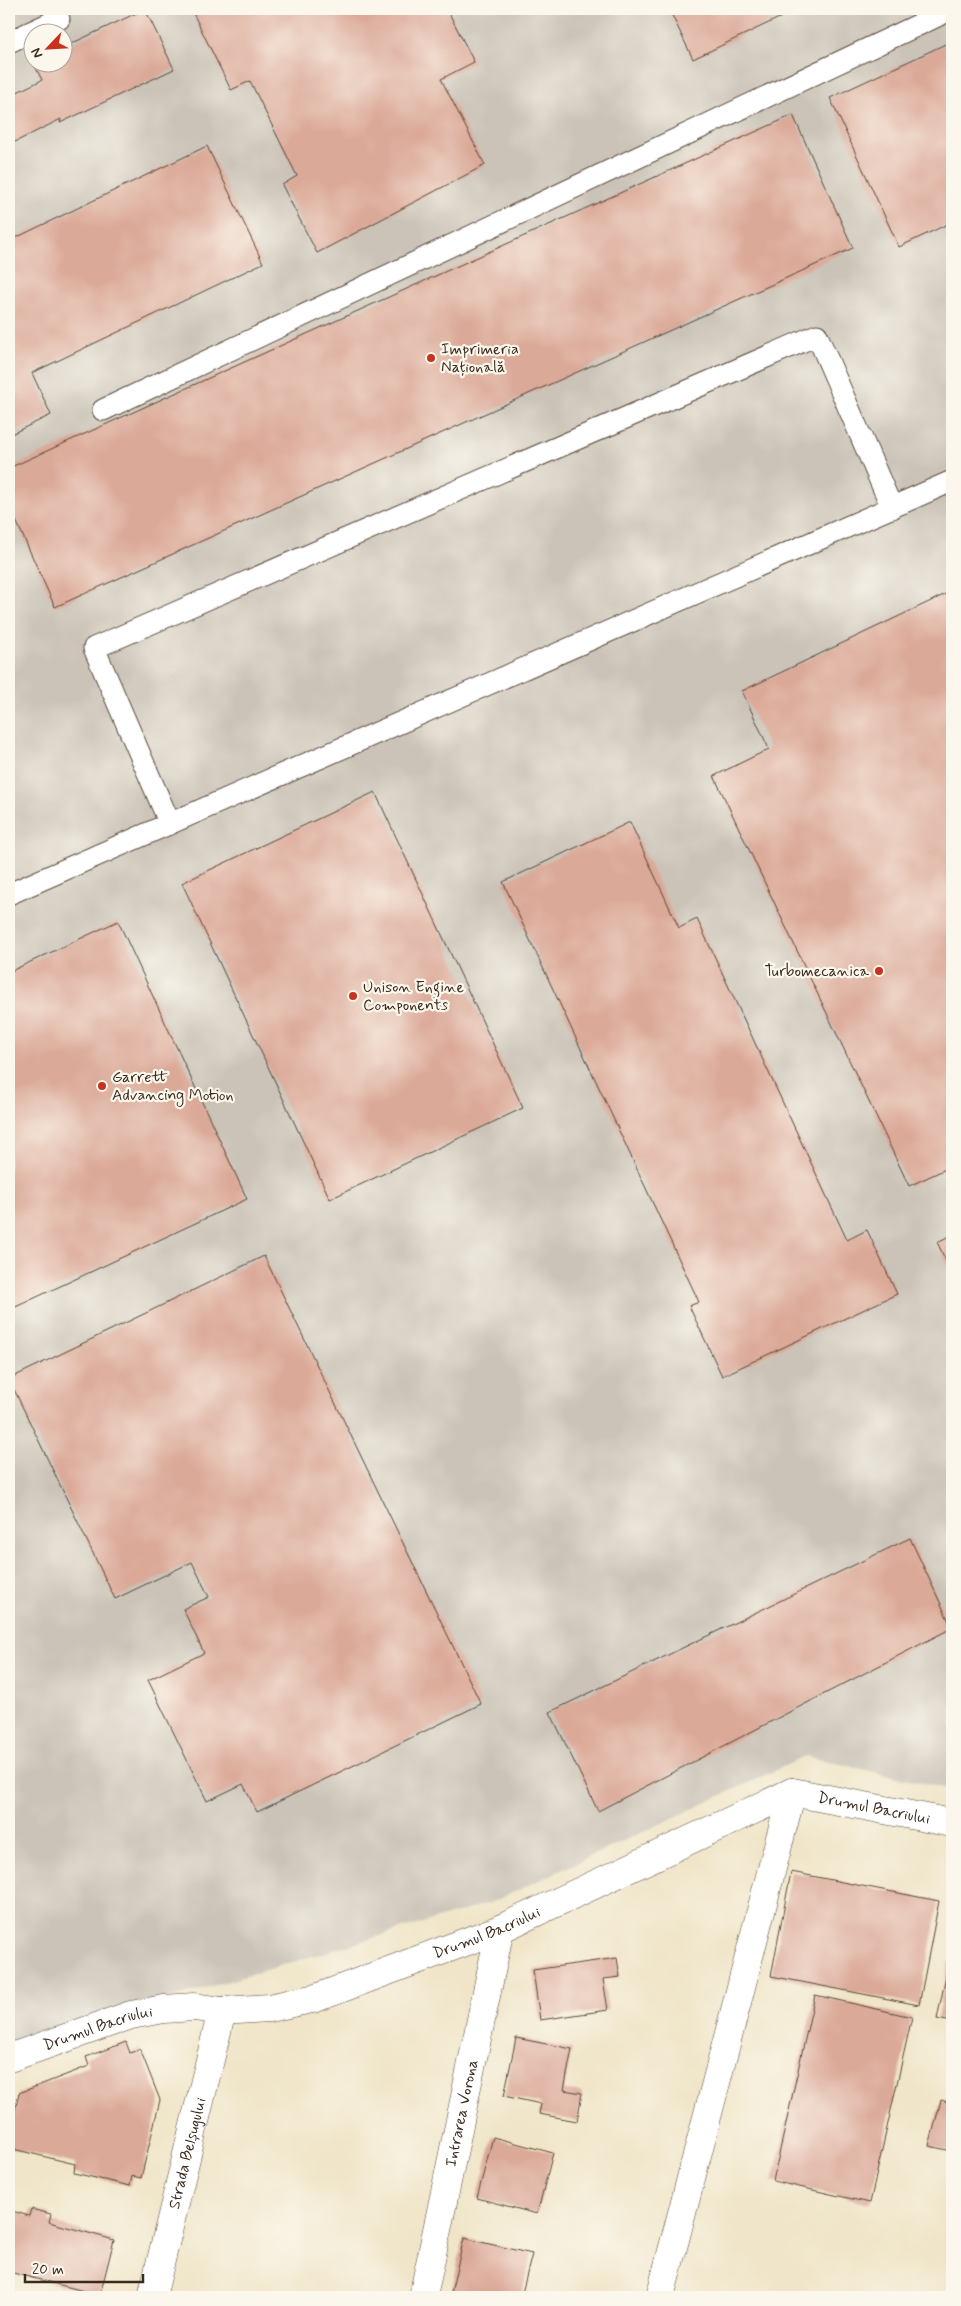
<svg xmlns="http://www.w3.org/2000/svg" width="961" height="2306" font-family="Mynerve,sans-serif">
<rect width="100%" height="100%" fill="#fbf7ec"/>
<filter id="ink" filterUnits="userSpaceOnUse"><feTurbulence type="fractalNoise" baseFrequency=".02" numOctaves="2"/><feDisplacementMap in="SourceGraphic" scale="10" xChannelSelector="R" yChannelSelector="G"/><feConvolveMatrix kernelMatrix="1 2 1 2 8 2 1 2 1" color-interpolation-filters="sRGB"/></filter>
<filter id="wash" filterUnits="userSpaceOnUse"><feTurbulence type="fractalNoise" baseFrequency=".0096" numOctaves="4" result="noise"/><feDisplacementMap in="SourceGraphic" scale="20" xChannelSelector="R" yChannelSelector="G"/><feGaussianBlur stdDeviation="1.12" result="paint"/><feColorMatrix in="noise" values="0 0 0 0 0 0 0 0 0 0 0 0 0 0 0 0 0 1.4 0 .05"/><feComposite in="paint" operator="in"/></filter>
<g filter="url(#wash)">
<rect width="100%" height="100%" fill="#f0e5c8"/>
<path fill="#cbc3b8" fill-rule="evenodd" d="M9,9H952V1790L806,1756L490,1903L9,2047ZM32,32H62V62H32Z"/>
<g id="blocks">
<g fill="#dba998">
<path d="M145,9L174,69L60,123L61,119L9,145V96L42,80L33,62H62V48Z"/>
<path d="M191,9H447L474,62L441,79L485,165L317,253L282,185L297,176L250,81L231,90Z"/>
<path d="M669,9H798L693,59Z"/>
<path d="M952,41V222L899,247L830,98Z"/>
<path d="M793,115L853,248L55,607L9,505V468Z"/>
<path d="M207,146L263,263L32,373L51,415L9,435V241Z"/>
<path d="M952,591V1166L909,1186L714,776L769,749L742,691Z"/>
<path d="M375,792L523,1108L330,1199L182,883Z"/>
<path d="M630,822L679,928L697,919L847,1240L867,1230L897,1294L722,1376L689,1306L699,1302L503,882Z"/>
<path d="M118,921L247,1199L9,1310V972Z"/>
<path d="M952,1235V1274L937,1242Z"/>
<path d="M264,1256L481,1704L257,1812L243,1784L207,1801L148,1680L204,1653L183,1609L209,1597L192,1562L115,1599L9,1379Z"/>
<path d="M910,1538L952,1628L598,1811L550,1712Z"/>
<path d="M791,1872L939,1901L919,2005L771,1976Z"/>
<path d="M617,1958L620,1977L603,1979L608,2010L540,2020L533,1970Z"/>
<path d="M949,1961L952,1962V2022L937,2019Z"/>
<path d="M815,1995L912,2017L870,2203L773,2181Z"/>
<path d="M516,2038L572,2049L564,2090L582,2093L577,2121L539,2114L541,2104L504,2096Z"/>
<path d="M126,2042L130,2053L140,2049L160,2100L141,2178L132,2176L130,2186L74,2173L75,2164L9,2148V2136L19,2093L89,2066L86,2057Z"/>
<path d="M941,2100L952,2103V2151L929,2146Z"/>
<path d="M493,2137L553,2153L537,2214L477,2198Z"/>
<path d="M31,2209L51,2214L49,2222L114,2240L100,2295L9,2272V2210L29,2216Z"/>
<path d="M464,2238L532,2254L521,2297H450Z"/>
</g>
</g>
</g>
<g filter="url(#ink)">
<use href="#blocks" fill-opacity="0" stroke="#564638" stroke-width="1"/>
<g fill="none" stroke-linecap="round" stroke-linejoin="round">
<g stroke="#564638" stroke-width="23">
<g id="service">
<path d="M9,42L59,19L54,9"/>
<path d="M103,410L952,9"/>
<path d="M170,824L94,648L817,335L892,508"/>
<path d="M9,894L952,481"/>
</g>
</g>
<g stroke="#564638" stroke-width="29">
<g id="minor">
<path id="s1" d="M9,2058L131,2015L164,2009L194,2007L222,2011L269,2008L316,1998L500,1929L792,1792L952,1823"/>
<path id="s2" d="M152,2297L222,2011"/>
<path id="s3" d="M423,2297L500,1929"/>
<path d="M660,2297L792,1792"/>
</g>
</g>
<use href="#service" stroke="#fff" stroke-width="21"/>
<use href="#minor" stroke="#fff" stroke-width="28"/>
</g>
</g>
<g fill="#c8321e" stroke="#fbf7ec" stroke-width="2">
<circle cx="431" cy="358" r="5"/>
<circle cx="879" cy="971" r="5"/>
<circle cx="353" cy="996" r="5"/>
<circle cx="102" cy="1086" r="5"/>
</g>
<g text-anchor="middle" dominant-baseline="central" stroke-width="4.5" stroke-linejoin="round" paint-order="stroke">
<g font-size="16" fill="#3b2a1e" stroke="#fbf7ec" text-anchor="start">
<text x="441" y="349">Imprimeria<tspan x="441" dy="18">Națională</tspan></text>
<text x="869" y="971" text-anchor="end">Turbomecanica</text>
<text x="363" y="987">Unison Engine<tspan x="363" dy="18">Components</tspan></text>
<text x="112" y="1077">Garrett<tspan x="112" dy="18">Advancing Motion</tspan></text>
</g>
<g font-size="16" fill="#3b2a1e" stroke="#fbf7ec">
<text stroke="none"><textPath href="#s1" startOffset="919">Drumul Bacriului</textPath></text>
<text stroke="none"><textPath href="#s1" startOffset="499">Drumul Bacriului</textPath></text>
<text stroke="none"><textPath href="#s1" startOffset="94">Drumul Bacriului</textPath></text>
<text stroke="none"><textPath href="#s3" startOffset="188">Intrarea Vorona</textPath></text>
<text stroke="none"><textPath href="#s2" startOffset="148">Strada Belșugului</textPath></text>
</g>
</g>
<rect width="961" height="2306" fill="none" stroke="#fbf7ec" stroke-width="30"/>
<g transform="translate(48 48) rotate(245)"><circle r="24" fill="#fbf7ec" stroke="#aea59a"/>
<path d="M0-4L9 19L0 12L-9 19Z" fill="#c8321e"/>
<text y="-8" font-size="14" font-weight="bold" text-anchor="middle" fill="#3b2a1e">N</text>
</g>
<path d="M25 2274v8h118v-8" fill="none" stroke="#3b2a1e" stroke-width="2.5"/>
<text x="32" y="2274" font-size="15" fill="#3b2a1e" stroke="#fbf7ec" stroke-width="4" paint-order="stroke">20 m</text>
</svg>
